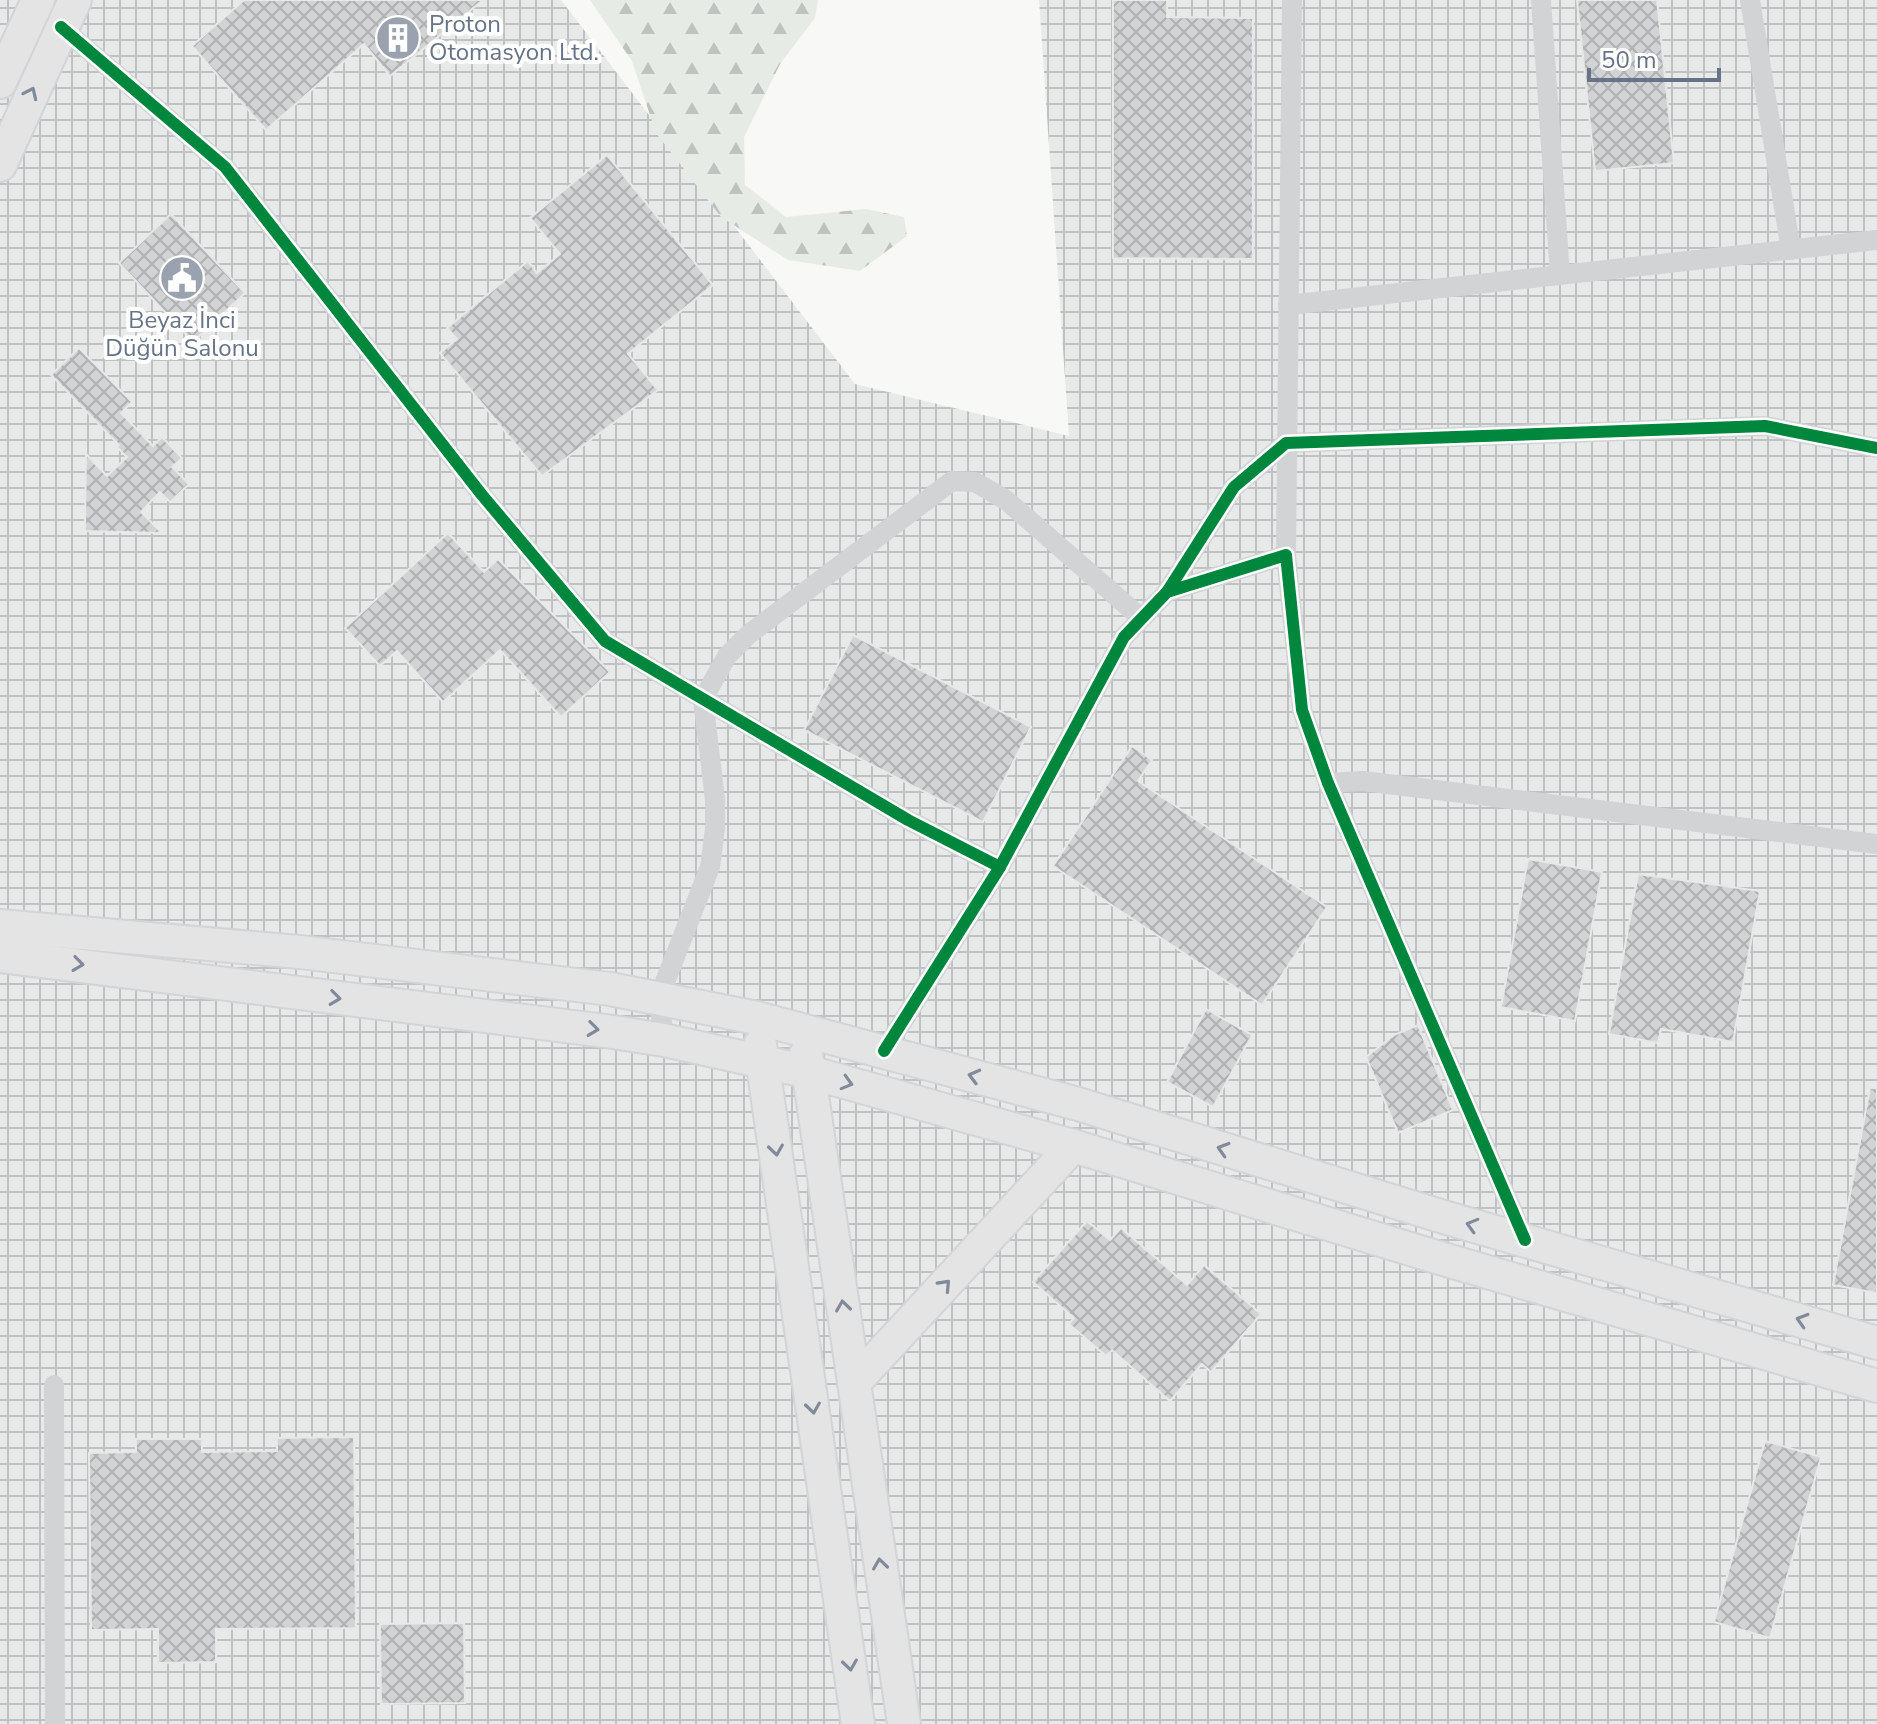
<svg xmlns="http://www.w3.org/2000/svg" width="1877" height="1724" font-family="'Nunito Sans',sans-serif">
<defs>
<pattern id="industrial-grid" width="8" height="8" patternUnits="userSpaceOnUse" patternTransform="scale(2)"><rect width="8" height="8" fill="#e8e9e9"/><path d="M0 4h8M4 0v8" fill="none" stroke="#c0c1c3"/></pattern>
<pattern id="forest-firs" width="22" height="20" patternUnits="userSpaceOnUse" patternTransform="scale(2)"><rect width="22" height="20" fill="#e7ebe5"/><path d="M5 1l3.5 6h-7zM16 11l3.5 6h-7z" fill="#bfc3bf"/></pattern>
<pattern id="building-cross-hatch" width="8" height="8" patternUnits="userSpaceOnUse" patternTransform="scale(2)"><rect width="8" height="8" fill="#d2d3d4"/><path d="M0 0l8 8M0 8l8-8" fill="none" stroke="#aeb0b2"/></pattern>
</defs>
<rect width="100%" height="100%" fill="#f8f8f7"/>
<path fill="url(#industrial-grid)" d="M0,0H561L855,384L1069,436L1039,0H1877V1724H0Z"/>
<path fill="url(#forest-firs)" d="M590,0H818L815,18L780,64L744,137L745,185L786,217L866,209L904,217L907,236L860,271L788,260L721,217L656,133L632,61Z"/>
<g fill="url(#building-cross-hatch)" stroke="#e8e8e7" stroke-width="2">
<path d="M244,0H483L390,76L364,44L266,130L192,46Z"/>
<path d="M1113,0H1167V17L1253,18V259L1113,258Z"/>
<path d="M1577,0H1657L1674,163L1595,171Z"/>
<path d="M607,155L713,285L628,354L658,390L542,476L440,353L457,339L447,328L528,261L537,273L560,254L530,218Z"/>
<path d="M171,214L245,293L193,342L119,263Z"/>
<path d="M79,348L132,402L121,413L153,446L162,437L182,458L172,467L189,484L170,502L160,492L141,512L162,533L85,531L86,454L107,476L127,457L117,447L119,445L51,375Z"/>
<path d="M448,533L484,572L498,559L610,672L561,717L500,650L443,702L397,651L380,666L345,628Z"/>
<path d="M853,635L1031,727L983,822L804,730Z"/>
<path d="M1132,746L1152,760L1138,781L1327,907L1262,1005L1053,866Z"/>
<path d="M1528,859L1602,872L1575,1021L1501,1007Z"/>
<path d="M1638,874L1760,891L1733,1042L1661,1029L1658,1043L1609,1034Z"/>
<path d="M1206,1009L1252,1035L1213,1107L1167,1082Z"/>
<path d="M1418,1025L1453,1110L1398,1133L1366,1057L1394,1035Z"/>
<path d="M1870,1088H1877V1293L1833,1285Z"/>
<path d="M1087,1221L1110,1240L1121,1228L1187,1285L1204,1265L1261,1314L1211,1372L1202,1364L1170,1401L1112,1350L1106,1356L1069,1324L1074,1318L1033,1282Z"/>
<path d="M354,1437L356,1628L216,1629V1662L158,1663V1629L91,1630L89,1453L136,1452V1439H202V1452L277,1451V1438Z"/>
<path d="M1765,1441L1821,1457L1770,1638L1714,1622Z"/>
<path d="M464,1623L465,1703L381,1704L380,1624Z"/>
</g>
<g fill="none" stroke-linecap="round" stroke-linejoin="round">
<g stroke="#d3d4d5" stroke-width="36">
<g id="primary">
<path d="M0,82L38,0"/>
<path d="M0,165L75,0"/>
<path d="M0,926L300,952L610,989L757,1018L1078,1104L1447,1218L1877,1343"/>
<path d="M0,956L606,1031L664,1040L809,1072L1073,1146L1443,1259L1877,1386"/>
<path d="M760,1045L858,1724"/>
<path d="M806,1054L904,1724"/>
<path d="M854,1383L1073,1146"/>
</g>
</g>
<g stroke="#d2d3d4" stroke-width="20">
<path d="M1541,0L1560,275"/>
<path d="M1750,0L1791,250"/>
<path d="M61,27L225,167L482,495L605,641L908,820L1000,867"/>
<path d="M1288,305L1877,240"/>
<path d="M1286,555L1292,0"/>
<path d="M1167,592L1234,487L1286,443L1765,426L1877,448"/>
<path d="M1328,783L1363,781L1877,844"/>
<path d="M664,1040L659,997L710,867L715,829V800L703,699L727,656L749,634L952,481L975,482L1006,500L1140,617"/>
<path d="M884,1051L1000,867L1124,637L1167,592L1286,555L1302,710L1328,783L1525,1240"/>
<path d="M54,1385L55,1724"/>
</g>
<use href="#primary" stroke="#e4e4e5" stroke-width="32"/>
<g stroke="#fff" stroke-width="17">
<g id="cycleway">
<path d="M61,27L225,167L482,495L605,641L908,820L1000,867"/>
<path d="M1167,592L1234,487L1286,443L1765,426L1877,448"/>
<path d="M884,1051L1000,867L1124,637L1167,592L1286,555L1302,710L1328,783L1525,1240"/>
</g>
</g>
<use href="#cycleway" stroke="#00873e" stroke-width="12"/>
</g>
<defs><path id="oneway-chevron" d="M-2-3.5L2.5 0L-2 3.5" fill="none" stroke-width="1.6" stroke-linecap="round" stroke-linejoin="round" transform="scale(2)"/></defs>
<g stroke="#808a9b">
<use href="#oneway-chevron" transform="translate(31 93) rotate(-65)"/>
<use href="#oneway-chevron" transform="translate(78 964) rotate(8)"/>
<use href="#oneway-chevron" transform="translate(335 998) rotate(7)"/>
<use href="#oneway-chevron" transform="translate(593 1029) rotate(7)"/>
<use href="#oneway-chevron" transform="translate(974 1076) rotate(-165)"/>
<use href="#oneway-chevron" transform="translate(847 1083) rotate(16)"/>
<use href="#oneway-chevron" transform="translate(1223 1149) rotate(-163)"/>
<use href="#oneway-chevron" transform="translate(776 1150) rotate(82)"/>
<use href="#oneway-chevron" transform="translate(1472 1225) rotate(-164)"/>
<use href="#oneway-chevron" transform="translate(945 1285) rotate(-47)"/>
<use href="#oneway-chevron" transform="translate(843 1306) rotate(-98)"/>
<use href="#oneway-chevron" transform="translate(1802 1320) rotate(-163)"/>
<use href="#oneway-chevron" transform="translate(813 1408) rotate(82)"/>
<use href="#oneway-chevron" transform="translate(880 1564) rotate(-98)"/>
<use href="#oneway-chevron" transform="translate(850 1665) rotate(82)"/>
</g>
<defs>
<g id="building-disc" transform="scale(2.3)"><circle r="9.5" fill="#9aa2af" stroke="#fff"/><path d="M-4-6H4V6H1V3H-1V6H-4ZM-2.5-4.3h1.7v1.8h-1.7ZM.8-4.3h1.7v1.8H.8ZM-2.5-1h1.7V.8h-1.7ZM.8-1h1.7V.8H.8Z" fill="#fff"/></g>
<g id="civic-disc" transform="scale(2.3)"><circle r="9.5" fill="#9aa2af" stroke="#fff"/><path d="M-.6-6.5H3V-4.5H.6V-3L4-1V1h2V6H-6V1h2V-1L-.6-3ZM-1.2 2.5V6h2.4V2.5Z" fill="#fff"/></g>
</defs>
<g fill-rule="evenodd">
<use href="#building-disc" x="398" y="38"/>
<use href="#civic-disc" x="182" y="278"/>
</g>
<g text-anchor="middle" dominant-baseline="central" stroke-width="8" stroke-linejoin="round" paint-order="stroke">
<g font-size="24" fill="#677488" stroke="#fff" text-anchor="start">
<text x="429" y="24">Proton<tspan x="429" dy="28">Otomasyon Ltd.</tspan></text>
<text x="182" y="320" text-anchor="middle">Beyaz İnci<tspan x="182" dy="28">Düğün Salonu</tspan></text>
</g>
</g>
<path d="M1589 68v12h130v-12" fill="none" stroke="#677488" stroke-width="4"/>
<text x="1601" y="68" font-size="24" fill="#677488" stroke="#ffffff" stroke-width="6" paint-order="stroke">50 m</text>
</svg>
